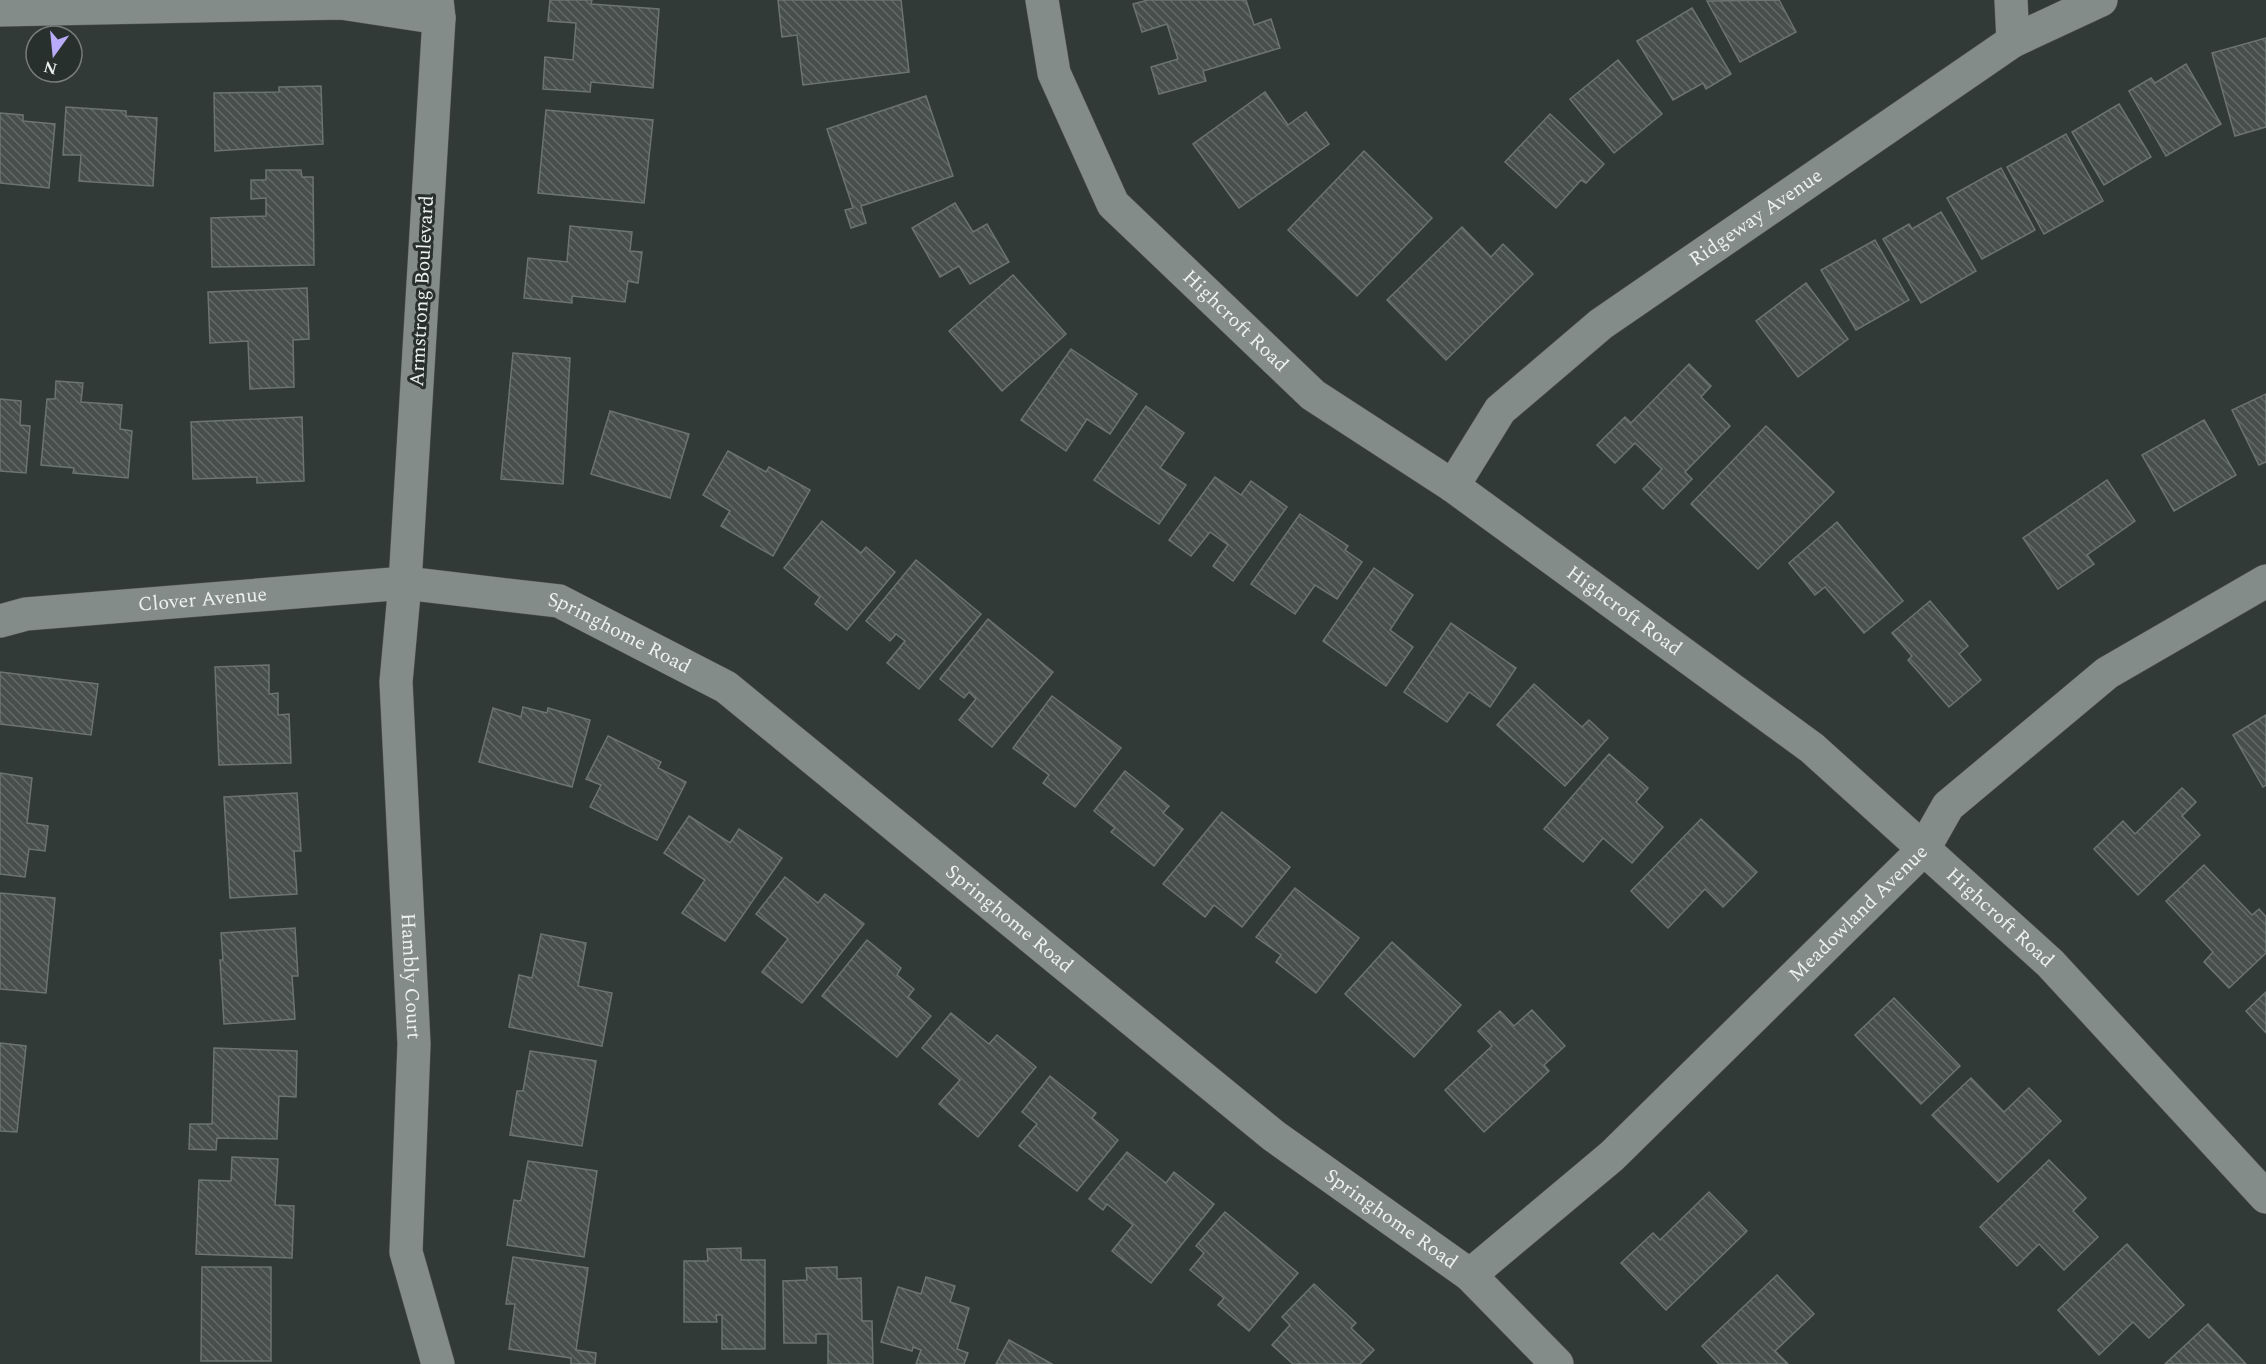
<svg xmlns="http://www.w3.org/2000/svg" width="2266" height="1364" font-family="Spectral,serif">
<defs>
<pattern id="building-back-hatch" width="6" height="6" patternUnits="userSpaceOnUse" patternTransform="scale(1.5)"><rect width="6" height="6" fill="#474f4c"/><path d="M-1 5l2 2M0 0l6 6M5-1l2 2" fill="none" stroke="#626966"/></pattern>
</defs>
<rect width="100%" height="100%" fill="#323a37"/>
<g fill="url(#building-back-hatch)" stroke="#6c7471" stroke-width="1.5">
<path d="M550,0H592L591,4L659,9L653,88L591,82L590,92L543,89L545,57L573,60L576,23L548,21Z"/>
<path d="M778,0H901L909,72L803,85L797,35L782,37Z"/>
<path d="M1148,0H1246L1254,25L1271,19L1280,48L1203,71L1206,81L1159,94L1151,67L1178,59L1167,24L1142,32L1133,4Z"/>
<path d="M1779,0L1796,32L1740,62L1707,1Z"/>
<path d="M1692,8L1731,74L1706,89L1703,83L1673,100L1637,41Z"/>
<path d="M2266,38V127L2235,136L2212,53Z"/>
<path d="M1618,60L1662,114L1614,153L1570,99Z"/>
<path d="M2186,64L2221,124L2166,156L2129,91L2151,78L2155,83Z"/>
<path d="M321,86L323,144L215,151L214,93L279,92V87Z"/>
<path d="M1265,92L1288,125L1306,112L1329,144L1239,208L1193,144Z"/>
<path d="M926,96L953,176L861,206L866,223L851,228L845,210L853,208L827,129Z"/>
<path d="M2119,104L2151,157L2104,185L2072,132Z"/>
<path d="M66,107L126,111V116L157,118L153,186L79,181L81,155H63Z"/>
<path d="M546,110L653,120L644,203L538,193Z"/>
<path d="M0,113L23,115V121L55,124L49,188L0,183Z"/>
<path d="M1550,114L1604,164L1586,183L1581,180L1556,208L1505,162Z"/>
<path d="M2066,134L2103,201L2044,234L2007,167Z"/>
<path d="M1364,151L1432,218L1357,296L1288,230Z"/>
<path d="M2001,168L2035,230L1982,259L1947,198Z"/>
<path d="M266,170H301L302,177H313L314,265L212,267L211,218L266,216V198L251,199V180H266Z"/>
<path d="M955,203L973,232L987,224L1009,262L970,284L959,266L940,277L912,228Z"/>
<path d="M1941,212L1976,271L1921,303L1883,239L1909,224L1912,229Z"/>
<path d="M570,226L632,232L630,251L642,252L638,283L628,281L625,302L572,296V303L524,298L528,258L567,262Z"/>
<path d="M1462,227L1491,257L1503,244L1533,274L1446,360L1387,300Z"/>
<path d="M1875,240L1909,300L1856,330L1821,270Z"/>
<path d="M1013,275L1066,334L1002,391L949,331Z"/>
<path d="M1806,283L1848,339L1798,377L1756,321Z"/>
<path d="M307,288L309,339L293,340L294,387L250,389L248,341L210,343L208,292Z"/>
<path d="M1071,349L1137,394L1110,434L1087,419L1066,451L1021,420Z"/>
<path d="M513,353L570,358L563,484L501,479Z"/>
<path d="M1689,364L1711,386L1701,397L1730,426L1685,472L1692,479L1663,509L1643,489L1662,469L1635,443L1615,463L1597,445L1625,417L1631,423Z"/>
<path d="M56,381L83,383L81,402L122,405L120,429L132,431L128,478L73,473L74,468L41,465L47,399H55Z"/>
<path d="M2266,394V462L2259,465L2232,410Z"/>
<path d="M0,399L21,401L20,425L30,426L26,473L0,471Z"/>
<path d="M1146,406L1184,433L1160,468L1186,485L1159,524L1094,480Z"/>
<path d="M610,411L689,434L670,498L591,474Z"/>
<path d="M302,417L304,481L257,483V477L193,479L191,422Z"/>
<path d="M2204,420L2236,475L2174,511L2142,455Z"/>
<path d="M1766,426L1834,492L1758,569L1691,504Z"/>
<path d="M728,451L766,472L769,467L810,490L773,556L721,526L730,511L703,495Z"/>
<path d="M1215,477L1241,495L1251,481L1287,507L1233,581L1213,566L1228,545L1210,532L1191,556L1169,540Z"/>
<path d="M2107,480L2135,521L2087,555L2094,564L2058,589L2023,538Z"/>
<path d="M1300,514L1348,546L1345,550L1362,562L1337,599L1315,585L1295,614L1251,584Z"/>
<path d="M822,521L861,553L866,547L895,572L847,630L815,604L820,597L784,568Z"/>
<path d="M1837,522L1903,601L1864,633L1825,587L1815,595L1789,563Z"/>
<path d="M916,560L981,614L919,689L887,663L905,641L896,634L890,641L866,621Z"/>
<path d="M1374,568L1413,595L1390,630L1413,647L1386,686L1323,641Z"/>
<path d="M1930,601L1968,646L1959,654L1981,680L1949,707L1908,660L1912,656L1892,633Z"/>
<path d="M988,619L1053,672L992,747L959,720L976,699L969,692L964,698L940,679Z"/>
<path d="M1451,623L1516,668L1490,707L1469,692L1447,722L1404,692Z"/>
<path d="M269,665V694L278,693V715L289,714L291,763L219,765L215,667Z"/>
<path d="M0,672L98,684L91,735L0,724Z"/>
<path d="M1534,684L1582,727L1589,720L1608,738L1565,786L1497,725Z"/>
<path d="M1052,696L1121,748L1075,807L1043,783L1049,775L1013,748Z"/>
<path d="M523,707L547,713L548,708L590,720L572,787L479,762L493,708L521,717Z"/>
<path d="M2266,715V785L2263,787L2233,735Z"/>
<path d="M608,736L661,762L658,768L686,782L657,840L590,807L601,785L586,779Z"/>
<path d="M1609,754L1648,788L1636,802L1663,827L1632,863L1603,838L1583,862L1544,829Z"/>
<path d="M1125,771L1169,806L1163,813L1183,829L1154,866L1111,832L1115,828L1094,811Z"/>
<path d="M0,773L32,778L27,823L48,826L45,851L29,849L25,877L0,874Z"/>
<path d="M2182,788L2196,802L2182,816L2200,835L2138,895L2094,849L2123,821L2135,834Z"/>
<path d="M297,793L301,851H294L297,894L230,898L224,797Z"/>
<path d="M1222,812L1290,867L1242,927L1214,905L1205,917L1163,884Z"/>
<path d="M689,816L730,843L739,829L782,858L725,941L682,913L705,880L664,853Z"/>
<path d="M1701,819L1757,872L1723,907L1705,889L1668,928L1631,891Z"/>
<path d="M2204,865L2252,915L2259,909L2266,917V953L2229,988L2204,962L2213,952L2166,901Z"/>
<path d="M785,877L818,903L825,894L864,924L802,1003L762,972L788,939L756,914Z"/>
<path d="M1295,888L1359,938L1316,993L1276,962L1281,955L1256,937Z"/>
<path d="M0,893L55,898L46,993L0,989Z"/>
<path d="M295,928L298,976H292L295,1019L224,1024L220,960H223L221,933Z"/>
<path d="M541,934L586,943L578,986L612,993L602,1046L509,1027L519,975L532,978Z"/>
<path d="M867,940L901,968L897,975L914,989L908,997L931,1016L897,1057L822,996Z"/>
<path d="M1392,942L1461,1005L1414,1057L1345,994Z"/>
<path d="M2266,992V1033L2246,1011Z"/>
<path d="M1894,998L1960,1066L1921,1104L1855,1035Z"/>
<path d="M1532,1010L1565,1046L1544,1065L1549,1071L1484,1132L1445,1090L1492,1046L1478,1031L1500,1011L1514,1026Z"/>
<path d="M951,1013L989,1044L997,1035L1036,1067L978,1137L939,1104L960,1080L922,1048Z"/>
<path d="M0,1043L26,1046L17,1132L0,1131Z"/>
<path d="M214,1048L297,1051L296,1097L279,1096L277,1139L217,1138L216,1150L189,1149L190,1124H212Z"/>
<path d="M530,1051L596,1061L582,1146L510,1135L517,1091H523Z"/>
<path d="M1050,1076L1096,1113L1092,1118L1118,1140L1077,1191L1019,1146L1037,1124L1022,1112Z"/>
<path d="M1971,1078L2004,1112L2029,1088L2061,1121L1998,1182L1932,1115Z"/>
<path d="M1127,1152L1166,1183L1174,1172L1214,1204L1151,1283L1112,1251L1133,1225L1107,1204L1103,1210L1089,1199Z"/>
<path d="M232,1157L278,1159L275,1205L294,1206L292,1258L196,1254L199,1180L231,1181Z"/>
<path d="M2049,1160L2086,1198L2073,1211L2098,1237L2064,1270L2039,1244L2017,1266L1980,1227Z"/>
<path d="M528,1161L597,1171L584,1257L507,1245L514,1200L521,1201Z"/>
<path d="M1709,1192L1747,1231L1666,1310L1621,1263L1653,1233L1660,1240Z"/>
<path d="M1225,1212L1298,1273L1249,1331L1218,1305L1224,1298L1190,1270L1204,1253L1196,1246Z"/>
<path d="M2127,1244L2184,1305L2149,1338L2133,1322L2099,1355L2058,1310Z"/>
<path d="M741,1248V1260H765V1349H722V1315H716L717,1322H684V1261H708L707,1249Z"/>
<path d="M513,1257L588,1268L576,1350L596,1353L595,1364H571V1358L509,1349L515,1304H506Z"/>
<path d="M202,1267H271V1361H201Z"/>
<path d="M837,1267V1279L861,1278L862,1321H872L873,1364H828V1334H816V1343H784L783,1281L807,1280L806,1268Z"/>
<path d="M1777,1275L1814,1314L1775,1351L1788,1364H1719L1702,1346Z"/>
<path d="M926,1277L955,1286L950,1302L969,1308L957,1349L968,1353L964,1364H916L921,1350L913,1347L912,1351L881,1342L898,1287L921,1294Z"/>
<path d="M1314,1284L1356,1323L1351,1328L1374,1350L1360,1364H1293L1272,1345L1290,1325L1282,1317Z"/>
<path d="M2208,1324L2246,1364H2165Z"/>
<path d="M1009,1340L1052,1364H996Z"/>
</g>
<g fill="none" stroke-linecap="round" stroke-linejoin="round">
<g stroke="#515754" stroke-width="34">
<g id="minor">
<path id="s1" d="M437,0L439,18L405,583L396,682L414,1044L406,1252L438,1364"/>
<path id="s2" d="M1042,0L1054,73L1113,204L1313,395L1453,486L1812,748L2050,963L2266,1197"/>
<path d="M2011,0L2013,41"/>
<path d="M0,10L341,3L439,18"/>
<path id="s3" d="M1453,486L1500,410L1601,324L2013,41L2101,0"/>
<path id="s4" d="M0,621L26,614L405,583L559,601L726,687L1274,1136L1470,1275L1557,1364"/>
<path id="s5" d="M1470,1275L1612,1156L1923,850L1948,806L2107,673L2266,581"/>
</g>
</g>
<use href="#minor" stroke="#848c89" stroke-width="33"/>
</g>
<g text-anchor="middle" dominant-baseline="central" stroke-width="6" stroke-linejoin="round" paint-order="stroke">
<g font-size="20" fill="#ecf1ef" stroke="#28302d">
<text stroke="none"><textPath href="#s3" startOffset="410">Ridgeway Avenue</textPath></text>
<text transform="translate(422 291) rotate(-87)">Armstrong Boulevard</text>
<text stroke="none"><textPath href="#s2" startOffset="387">Highcroft Road</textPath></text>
<text stroke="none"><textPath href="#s4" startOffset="204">Clover Avenue</textPath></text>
<text stroke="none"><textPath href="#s2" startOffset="873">Highcroft Road</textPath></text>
<text stroke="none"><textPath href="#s4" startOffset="630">Springhome Road</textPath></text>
<text stroke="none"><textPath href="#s5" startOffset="531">Meadowland Avenue</textPath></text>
<text stroke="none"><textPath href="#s2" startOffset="1359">Highcroft Road</textPath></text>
<text stroke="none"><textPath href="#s4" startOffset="1116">Springhome Road</textPath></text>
<text stroke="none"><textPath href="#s1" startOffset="978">Hambly Court</textPath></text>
<text stroke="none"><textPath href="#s4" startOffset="1602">Springhome Road</textPath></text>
</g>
</g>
<g transform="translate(54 54) rotate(195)"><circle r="28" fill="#28302d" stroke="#767d7b" stroke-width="1.5"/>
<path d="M0-4.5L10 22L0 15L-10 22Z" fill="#b9abf7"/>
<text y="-9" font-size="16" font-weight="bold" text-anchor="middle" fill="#ecf1ef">N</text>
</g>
</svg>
